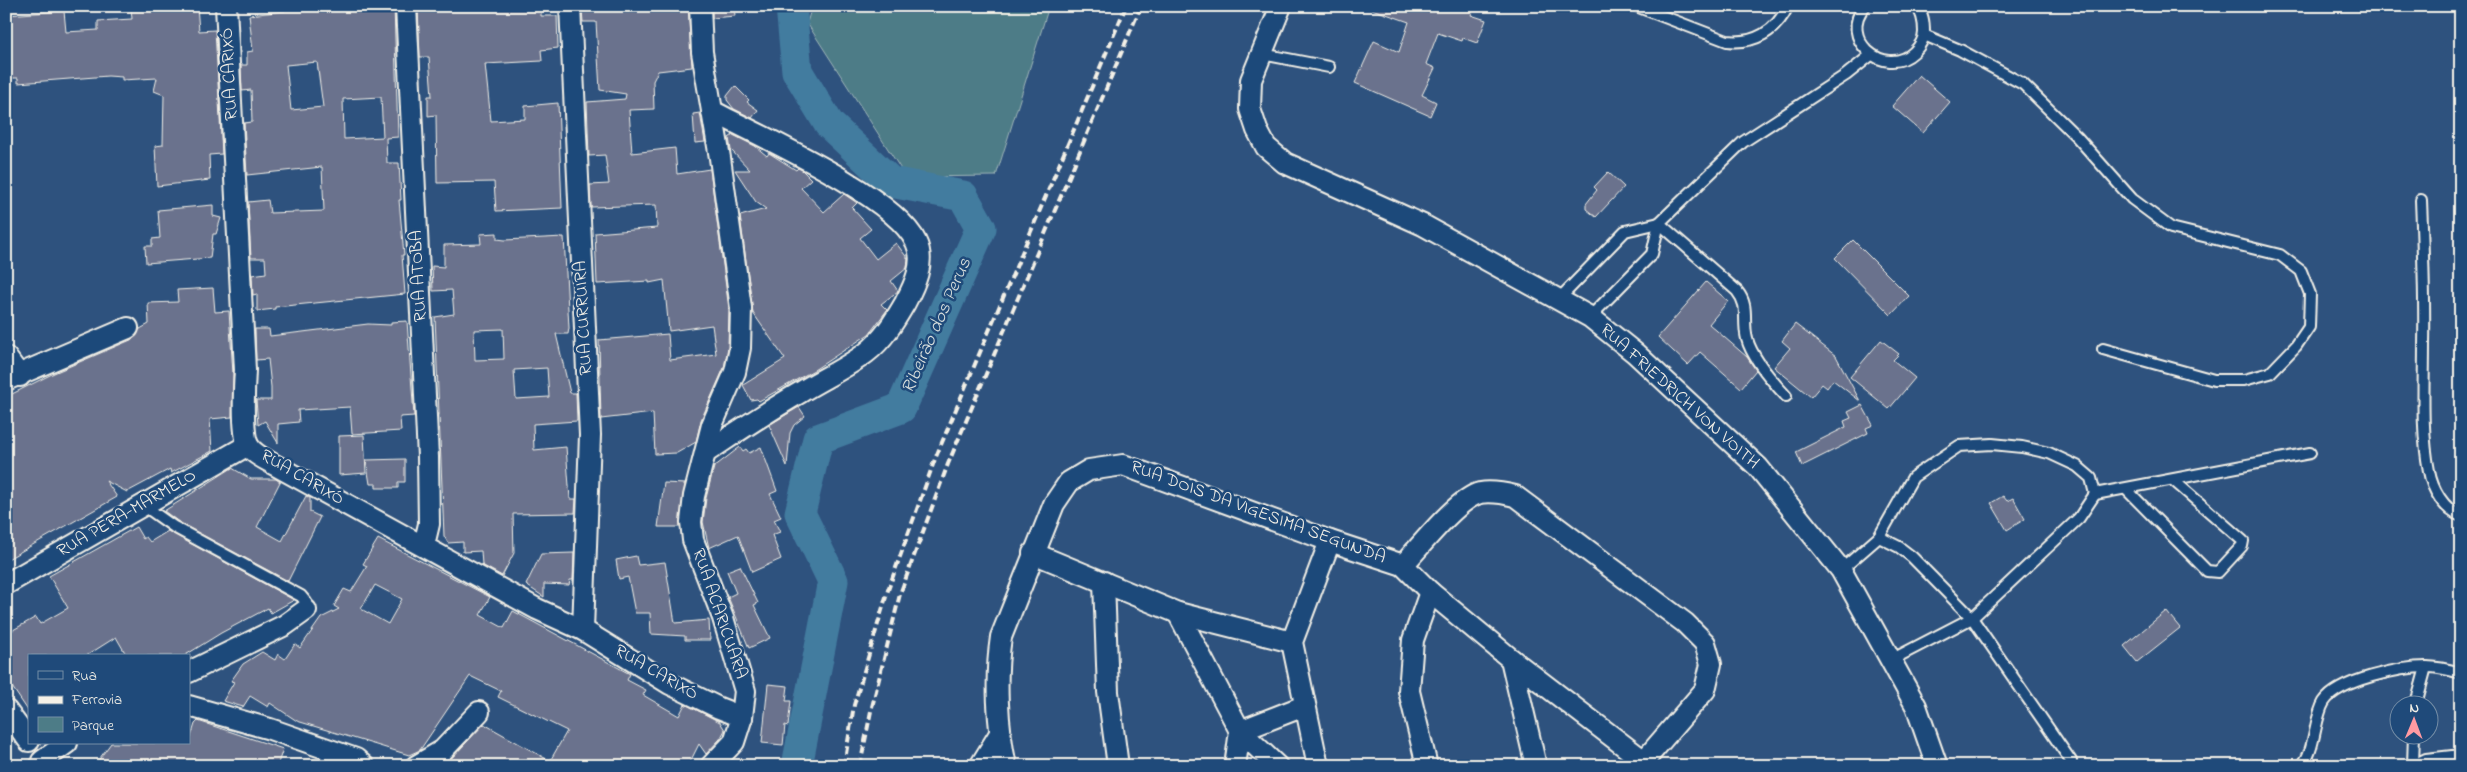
<svg xmlns="http://www.w3.org/2000/svg" width="2467" height="772" font-family="'Indie Flower',sans-serif">
<rect width="100%" height="100%" fill="#2e527e"/>
<filter id="ink" filterUnits="userSpaceOnUse"><feTurbulence type="fractalNoise" baseFrequency=".02" numOctaves="2"/><feDisplacementMap in="SourceGraphic" scale="10" xChannelSelector="R" yChannelSelector="G"/><feConvolveMatrix kernelMatrix="1 2 1 2 8 2 1 2 1" color-interpolation-filters="sRGB"/></filter>
<g filter="url(#ink)">
<path fill="#4d7c87" stroke="#a0b6b8" d="M812,6H1049L996,176L906,177L807,23Z"/>
<g fill="none" stroke-linecap="round" stroke-linejoin="round">
<path stroke="#437b9f" stroke-width="31" d="M791,6L797,71L829,124L891,182L963,196L981,228L901,408L818,439L800,513L833,581L797,766"/>
</g>
<g fill="#6b728d" stroke="#f4f1e8" fill-rule="evenodd">
<path d="M155,6V10L197,6L199,31L215,30L222,154L209,155L210,180L157,186L155,146L163,145L164,95L154,91L157,78L122,80V77L108,76L18,83V78H9L6,15L64,11L66,32L98,30V21L132,19L131,7Z"/>
<path d="M289,6H394L398,137L386,138L387,163H399L401,200H399L404,255H402L405,294L275,307V309L257,311V294L253,295L252,275L266,273L265,258H251L248,202L268,200L270,213L324,211L322,167L247,175L244,123L252,122L251,90L242,91L241,65H247V52L253,51L249,15L285,11V8ZM317,62L323,107L291,110L286,65ZM381,97L383,137L344,139L343,99Z"/>
<path d="M418,6H541V16H557L558,48L541,50L542,61L485,64L491,121L525,119V106L558,103L562,208L496,211L494,182L437,183L436,115L428,116V96H432L429,57H420Z"/>
<path d="M624,6H688L692,67L658,71L653,81L654,109L629,110L632,153L675,148L677,174L710,169L729,309L728,347L724,368L701,420L696,442L677,453L655,454L653,413L601,419L599,340L668,334L670,360L716,354L712,325L669,331L664,280L649,283V281L597,284L595,233L657,228L656,205L591,207L590,185L609,184L605,155L589,156L587,102L625,99L626,94L600,90L596,22H583L582,9Z"/>
<path d="M712,6H734L735,16L712,18Z"/>
<path d="M1370,6H1458L1473,11L1471,15L1486,20L1477,43L1463,38L1462,41L1438,33L1426,64L1435,68L1422,95L1436,102L1430,116L1355,83L1374,41L1399,52L1409,22L1369,8Z"/>
<path d="M1919,75L1950,102L1923,133L1892,106Z"/>
<path d="M735,86L749,100L747,102L758,110L752,118L734,109L727,100V96Z"/>
<path d="M700,113L705,142L695,143L693,114Z"/>
<path d="M733,135L755,146L767,156L769,153L796,170L798,168L802,170L811,179L801,188L824,212L844,194L857,203L852,208L871,229L860,238L876,259L896,243L908,259L907,268L891,281L898,291L881,304L887,310L869,334L814,370L759,401L757,399L751,400L743,385L785,359L753,313L740,216L766,209L756,202L735,170H750L731,150L729,138Z"/>
<path d="M1608,172L1624,187L1596,217L1586,209V204L1597,190L1594,187Z"/>
<path d="M213,205V216L221,218L216,234H213L210,258L146,263L145,246H152V239L160,238L158,210Z"/>
<path d="M497,233V239L505,240L564,237L569,328L568,334H556L570,393H576L577,421L533,424L534,450L566,447L570,499H576L575,513L513,514L514,553L502,576L482,565L481,551L463,552V542L448,543L444,536L435,317L454,314L452,290L433,291L432,266L444,267V245L481,244L480,234ZM503,329L504,359L475,360L474,330ZM547,368L549,397L516,399L514,370Z"/>
<path d="M1853,240L1909,296L1891,315L1835,258Z"/>
<path d="M1706,282L1728,301L1709,324L1747,357L1756,370L1741,388L1700,352L1688,365L1658,337Z"/>
<path d="M213,288L215,312L229,311L233,374L232,417L210,419L212,451L171,473L170,469L127,492L106,481L117,497L6,560V397L54,373L133,339L140,329L149,324L148,303L178,302L177,290Z"/>
<path d="M407,321L414,416L400,417L401,431L352,434L350,407L298,410L299,422L278,424V443L265,421L258,425L256,400H271V387L268,359L256,360L255,329H269L270,336L368,324L391,325V322Z"/>
<path d="M1795,324L1836,356L1860,401L1833,380L1827,388L1822,384L1811,397L1774,367L1790,348L1782,341Z"/>
<path d="M1881,340L1899,354L1893,360L1915,378L1889,409L1850,377Z"/>
<path d="M1862,405L1873,425L1866,428L1868,433L1802,466L1796,452L1846,427L1844,421L1851,418L1848,412Z"/>
<path d="M799,407L805,416L794,425L790,433L787,466L769,425Z"/>
<path d="M364,435L366,473L339,475V436Z"/>
<path d="M740,447L743,451L746,449L749,453L761,447L777,491L770,494L781,517L774,520L780,532L772,535L781,559L752,572L738,535L709,548L703,522L706,498L714,467Z"/>
<path d="M405,459V482H398V488H376V484H370L366,460Z"/>
<path d="M232,468L251,479H276L280,482L257,527L282,541L306,496L310,498V512L320,517L288,581L180,523L164,511Z"/>
<path d="M664,483L685,484L680,527H658Z"/>
<path d="M2003,496L2007,501L2013,498L2025,519L2007,530L1991,503Z"/>
<path d="M136,527L143,539L146,537L150,542L168,531L294,600L271,613L268,608L221,633L184,656H127L116,637L86,656H29V712L6,678V634L36,617L40,624L68,608L49,576Z"/>
<path d="M378,539L490,597L480,615L504,628L513,611L630,674L627,680L646,690L643,695L679,716L685,704L720,722L725,730L720,739L706,754L699,744L688,766H444L484,724L550,761L567,731L498,697L501,691L470,676L420,750L409,755L297,721L270,703L268,707L250,696L243,707L223,701L234,682L231,681L243,664L262,652L275,660L278,654L285,659L295,644L300,648L321,618L339,609L334,606L344,589L351,592L367,566L363,564ZM375,585L402,599L388,624L361,609Z"/>
<path d="M574,553L573,580H570L569,585L544,584V597L526,585L541,554Z"/>
<path d="M636,556L638,565L665,562L675,623L709,620L710,640H685V636L651,634L650,613H635L628,577L619,579L616,560Z"/>
<path d="M740,566L758,603L754,605L770,638L749,648L728,597L736,593L727,571Z"/>
<path d="M2166,611L2180,628L2137,662L2124,646Z"/>
<path d="M768,684L788,686L786,701H791L788,726L785,725L783,745L762,743Z"/>
<path d="M198,721L283,749L277,766H94L111,743H189L195,724Z"/>
</g>
<g fill="none" stroke-linecap="round" stroke-linejoin="round">
<g stroke="#f4f1e8" stroke-width="14">
<g id="lane">
<path d="M1636,6L1727,41C1754,44 1776,32 1788,6"/>
<path d="M1865,6C1837,37 1884,80 1914,52C1919,47 1924,39 1924,32C1924,22 1923,13 1916,6"/>
<path d="M1924,35L1960,50L2023,84L2077,137L2132,199L2171,228L2280,255L2301,271L2310,294L2309,327L2296,346L2270,373L2244,380H2214L2103,349"/>
<path d="M1262,54L1329,67"/>
<path d="M2421,200C2423,248 2425,297 2424,345C2424,387 2421,430 2429,471C2432,489 2444,510 2461,516"/>
<path d="M1659,223L1737,291C1750,307 1742,319 1747,339C1752,358 1773,382 1786,396"/>
<path d="M1559,299L1625,231L1659,223"/>
<path d="M1590,317L1652,254L1659,223L1743,142L1846,75L1871,55"/>
<path d="M2126,489L2207,571L2218,572L2242,546L2243,541L2173,480"/>
<path d="M2095,494L2310,453"/>
<path d="M143,505L174,527L301,596L306,602V610"/>
<path d="M1879,537L1913,477L1959,446L1992,444L2022,447L2049,453L2077,466L2091,478L2095,494L2079,518L1972,618L1891,660"/>
<path d="M1841,570L1879,537L1899,547L1912,557L1972,618L2071,761"/>
<path d="M2416,704L2426,667"/>
<path d="M2413,765L2414,734"/>
<path d="M2301,766C2315,754 2314,718 2324,702C2338,680 2402,667 2427,667C2438,667 2450,670 2461,673"/>
<path d="M2412,766L2426,759L2461,755"/>
</g>
</g>
<g stroke="#f4f1e8" stroke-width="24">
<g id="street">
<path d="M226,6L245,370C244,386 242,432 248,445C253,454 265,459 273,464L537,609L583,630L670,684L719,708L742,717"/>
<path d="M406,6L428,457L429,524L424,545"/>
<path d="M570,6L590,435L583,630"/>
<path d="M700,6L702,52L720,158L741,308L740,348L735,372L712,425L694,496L691,522L693,540L723,618L745,691L742,717L734,742L711,766"/>
<path d="M1281,6L1251,80L1250,109L1257,130L1266,147L1285,163L1423,225L1590,317L1635,353L1758,467L1841,570L1916,706L1937,766"/>
<path d="M6,357L20,376"/>
<path d="M6,380L128,328"/>
<path d="M705,453C737,432 768,411 801,392C822,379 846,368 866,353C883,340 894,322 905,303C914,286 926,262 916,242C895,196 760,136 712,111"/>
<path d="M1033,553L1178,613L1292,642"/>
<path d="M1403,565C1419,548 1458,498 1480,493C1492,491 1503,493 1515,496L1685,623L1705,643L1711,664L1705,690L1644,761"/>
<path d="M1104,582L1108,692L1118,766"/>
<path d="M6,584L248,445"/>
<path d="M1178,613L1240,731L1277,766"/>
<path d="M1511,659L1536,766"/>
<path d="M189,672L285,625L306,610"/>
<path d="M189,706L270,729L356,759L364,766"/>
<path d="M6,710L29,741"/>
<path d="M45,766L42,761L67,743"/>
<path d="M416,766L443,750L479,712"/>
<path d="M980,766L999,735"/>
<path d="M1006,766C997,725 995,678 1001,637L1054,504L1069,482L1089,470L1123,465L1330,541L1403,565L1430,592L1511,659L1644,761L1646,766"/>
<path d="M1235,766L1240,731L1304,706"/>
<path d="M1318,766L1292,642L1330,541"/>
<path d="M1427,766L1409,691L1413,640L1430,592"/>
</g>
</g>
<use href="#lane" stroke="#1f4a7a" stroke-width="10"/>
<use href="#street" stroke="#1f4a7a" stroke-width="20"/>
<g stroke="#f4f1e8" stroke-width="4" stroke-dasharray="8 4" stroke-linecap="butt">
<path d="M844,766L854,705L888,590L935,459L1126,6"/>
<path d="M860,766L871,711L900,594L948,464L1141,6"/>
</g>
</g>
</g>
<g text-anchor="middle" dominant-baseline="central" stroke-width="5" stroke-linejoin="round" paint-order="stroke">
<g font-size="18" fill="#f4f1e8" stroke="#1f4a7a">
<text transform="translate(230 74) rotate(-93)">RUA CARIXÓ</text>
<text transform="translate(419 276) rotate(-93)">RUA ATOBA</text>
<text transform="translate(584 318) rotate(-93)">RUA CURRUIRA</text>
<text transform="translate(1679 397) rotate(42)">RUA FRIEDRICH VON VOITH</text>
<text transform="translate(302 478) rotate(30)">RUA CARIXÓ</text>
<text transform="translate(1258 513) rotate(20)">RUA DOIS DA VIGESIMA SEGUNDA</text>
<text transform="translate(127 514) rotate(-30)">RUA PERA-MARMELO</text>
<text transform="translate(719 614) rotate(71)">RUA ACARICUARA</text>
<text transform="translate(656 673) rotate(30)">RUA CARIXÓ</text>
</g>
<g font-size="19" font-style="italic" fill="#d9dfdd" stroke="#1f4a7a">
<text transform="translate(937 326) rotate(-66)">Ribeirão dos Perus</text>
</g>
</g>
<rect width="2467" height="772" fill="none" stroke="#1f4a7a" stroke-width="25"/>
<rect x="12" y="12" width="2442" height="747" fill="none" stroke="#f4f1e8" stroke-width="2" filter="url(#ink)"/>
<rect x="28" y="654" width="162" height="90" fill="#1f4a7a" stroke="#748da6"/>
<rect x="38" y="671" width="25" height="8" fill="#1f4a7a" stroke="#748da6"/>
<text x="72" y="680" font-size="15" fill="#f4f1e8">Rua</text>
<rect x="38" y="696" width="25" height="8" fill="#f4f1e8" stroke="#748da6"/>
<text x="72" y="704" font-size="15" fill="#f4f1e8">Ferrovia</text>
<rect x="38" y="717" width="25" height="15" fill="#4d7c87" stroke="#748da6"/>
<text x="72" y="730" font-size="15" fill="#f4f1e8">Parque</text>
<g transform="translate(2414 720) rotate(1)"><circle r="24" fill="#1f4a7a" stroke="#748da6"/>
<path d="M0-4L9 19L0 12L-9 19Z" fill="#ff9aa2"/>
<text y="-8" font-size="14" font-weight="bold" text-anchor="middle" fill="#f4f1e8">N</text>
</g>
</svg>
